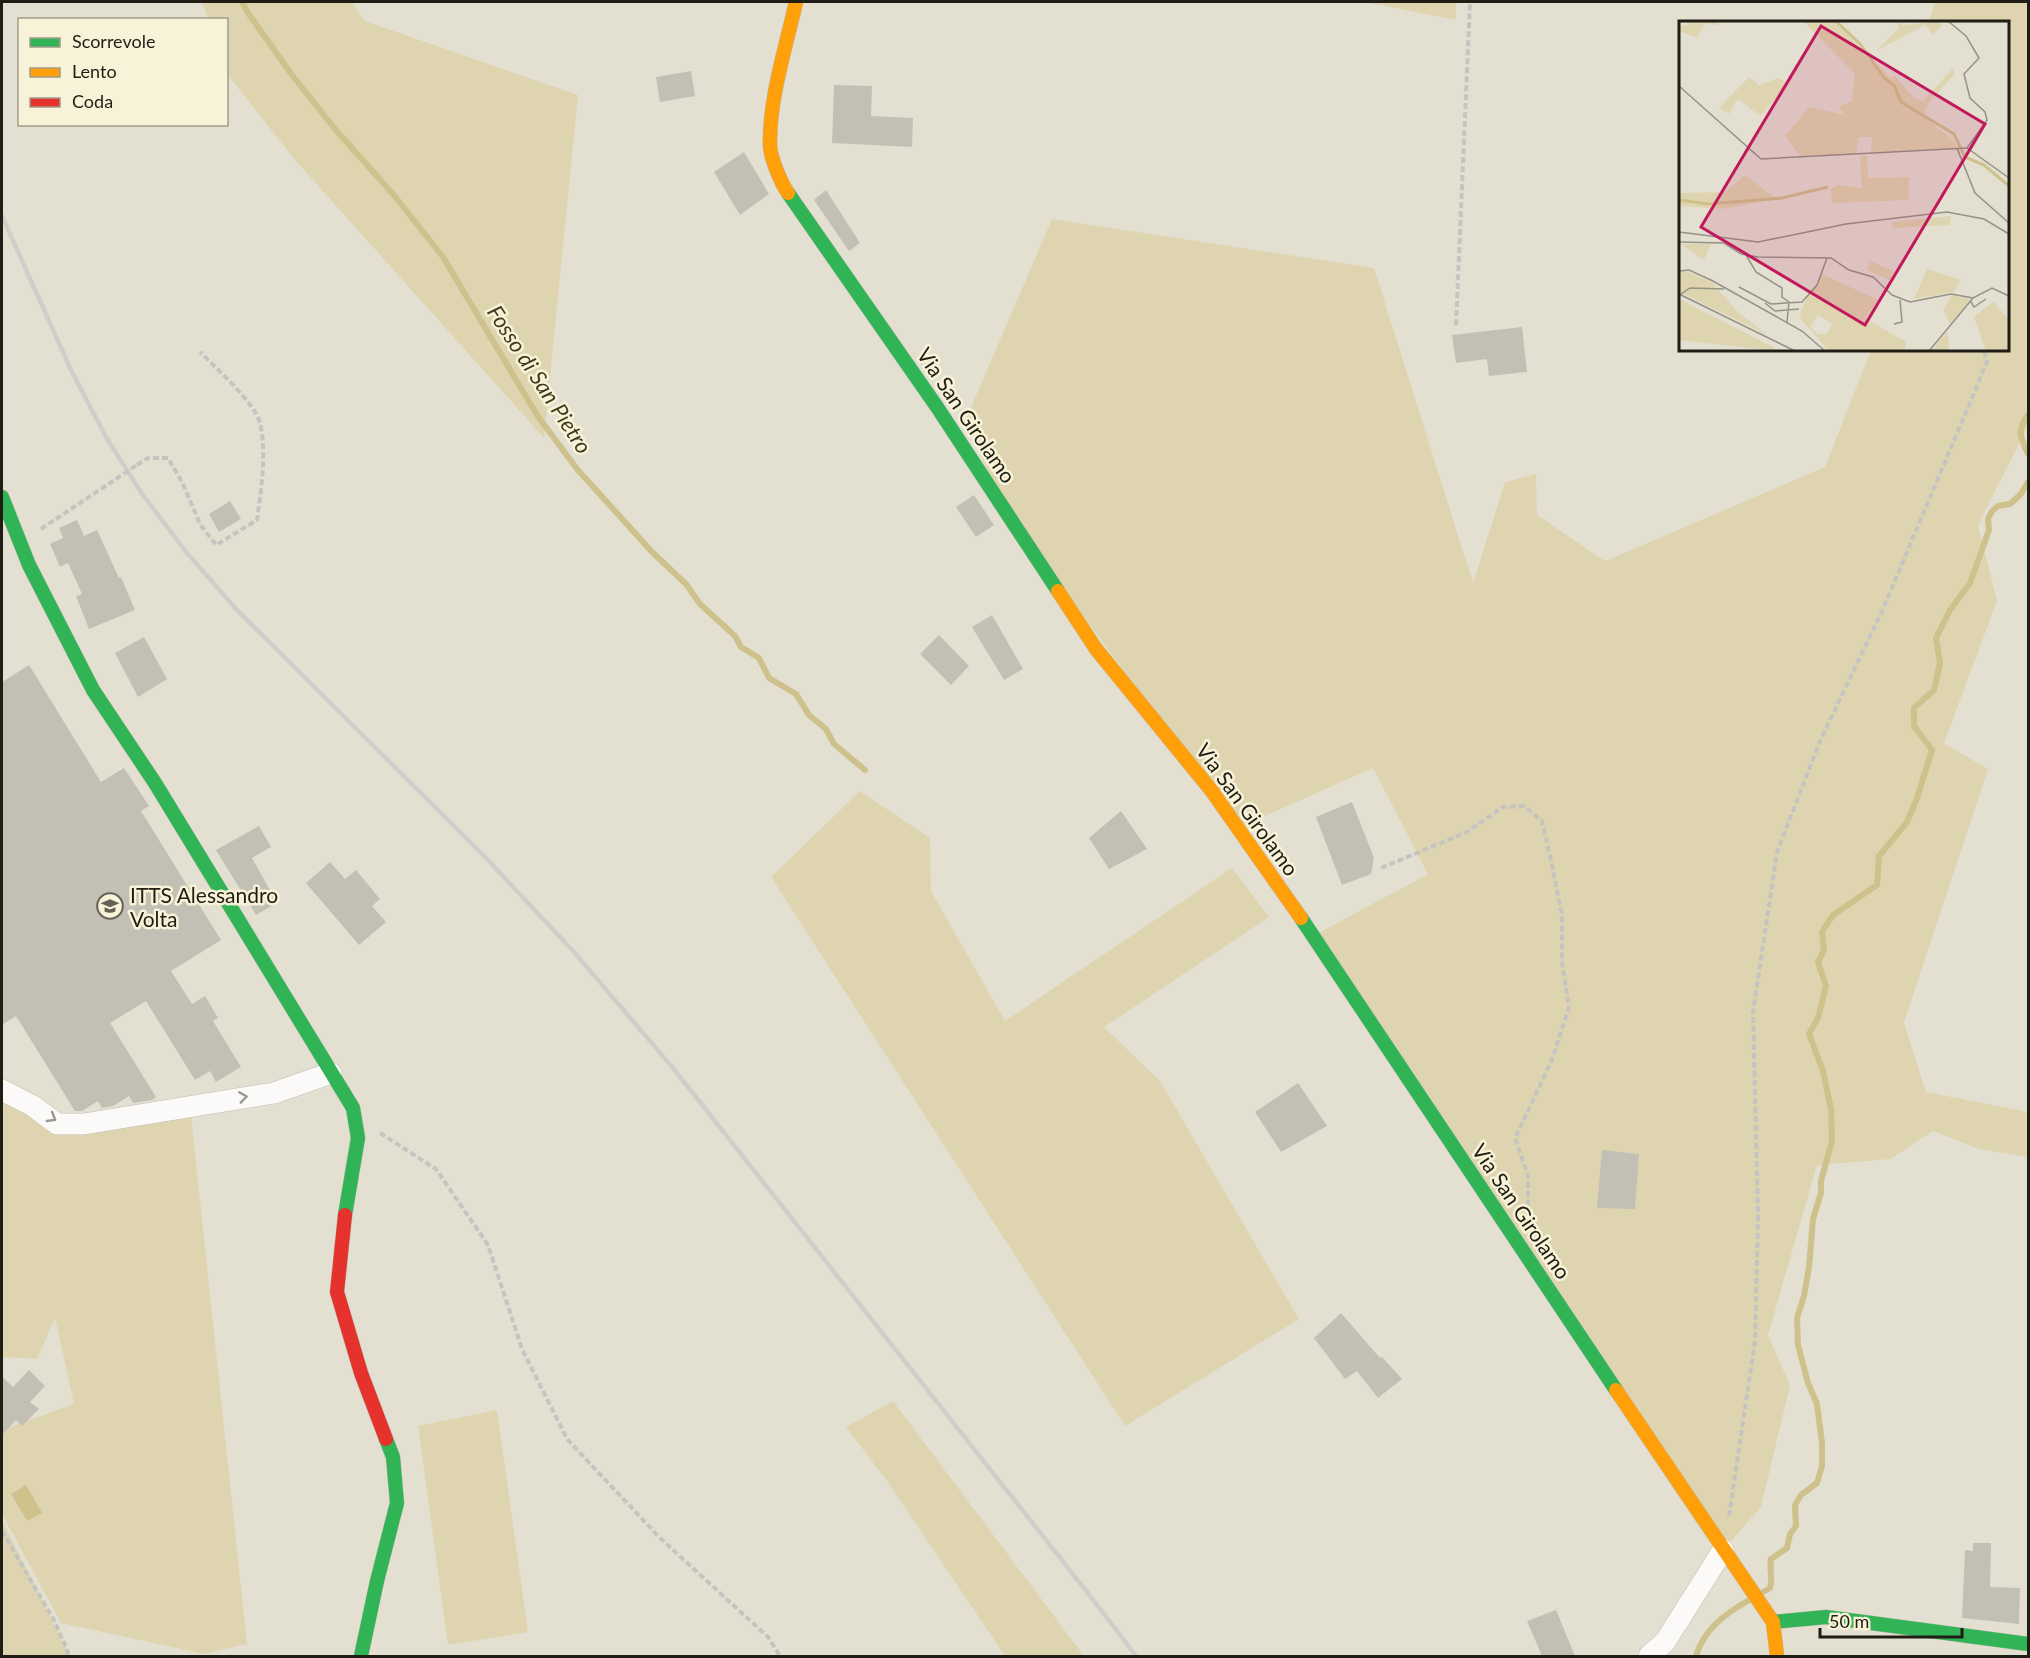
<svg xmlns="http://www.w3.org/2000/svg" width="2030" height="1658" font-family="Lato,sans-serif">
<rect width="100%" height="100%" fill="#e3e0d2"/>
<g fill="#ded5b0">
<path d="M202,2H352L365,21L578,95L544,438L295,160L227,74L226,20L208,19Z"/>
<path d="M1364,2H1456V20Z"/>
<path d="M1935,2H2028V426L1978,525L1997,601L1944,743L1988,769L1904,1023L1926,1092L2028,1112V1157L1979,1149L1933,1131L1891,1159L1817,1165L1768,1335L1790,1385L1761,1507L1723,1550L1313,936L1428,874L1373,768L1238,828L999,500L966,419L1052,219L1374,268L1473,583L1505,482L1536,474L1537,515L1605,561L1825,467L1871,350H2008V22H1929Z"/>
<path d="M860,791L930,838L931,891L1005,1021L1232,868L1269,917L1104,1027L1160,1081L1299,1319L1125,1426L771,877Z"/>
<path d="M2,1090L57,1124L190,1106L247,1644L204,1654L61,1623L2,1514V1430L74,1404L55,1318L37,1359L2,1357Z"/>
<path d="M893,1401L1084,1656H1005L887,1481L846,1427Z"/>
<path d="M497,1410L528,1632L448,1645L418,1426Z"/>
<path d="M2,1520L68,1652L65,1656H2Z"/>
</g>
<path fill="#cec18b" d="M26,1485L42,1513L27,1521L11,1494Z"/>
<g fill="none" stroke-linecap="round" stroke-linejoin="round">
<g stroke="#cec18b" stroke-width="6">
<path d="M242,2L248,13L292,75L335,129L393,194L443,257L537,415L577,469L653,553L686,584L700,604L735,636L741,647L759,658L769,678L796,694L809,715L826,729L834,744L865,770"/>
<path d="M2028,415C2016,432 2021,437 2028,454"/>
<path d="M1763,1592L1770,1588C1773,1579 1769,1570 1771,1559L1787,1548L1790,1534L1796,1526L1795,1505L1801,1495L1817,1483L1822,1466V1443L1817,1404L1808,1383L1798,1345L1797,1318L1804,1296L1809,1267L1813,1219L1821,1193V1181L1832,1141L1831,1109L1823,1071L1809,1034L1818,1018L1826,986L1818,962L1824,950L1822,932L1833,915L1877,885L1879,856L1907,822L1917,798L1932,750L1914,726V708L1934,690L1940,663L1936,638L1950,610L1970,583L1989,530L1988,519L1992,511L1998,506L2010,504L2021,494L2028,482"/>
<path d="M1696,1656C1704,1629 1725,1614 1749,1600"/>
</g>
</g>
<g fill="#c2c0b5">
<path d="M691,71L695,96L660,102L656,77Z"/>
<path d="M834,85L872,86L871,116L913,118L912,147L832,143Z"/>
<path d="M744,152L769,194L740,215L714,172Z"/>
<path d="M826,190L860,243L849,251L814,200Z"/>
<path d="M1522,327L1527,372L1489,376L1487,359L1456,363L1452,335Z"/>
<path d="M974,495L994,525L976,537L956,507Z"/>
<path d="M230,501L241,519L219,532L209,514Z"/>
<path d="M77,520L84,536L97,530L119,578L121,577L135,610L89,629L76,596L82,594L68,563L60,567L50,544L63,538L59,528Z"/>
<path d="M992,615L1023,669L1004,680L972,627Z"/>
<path d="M939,635L969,666L951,685L920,654Z"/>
<path d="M144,637L167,679L138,697L115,653Z"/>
<path d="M29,665L101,782L124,768L149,806L141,811L221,940L171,971L192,1004L205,996L218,1018L213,1021L241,1067L216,1082L210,1071L195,1080L146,1001L110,1023L156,1097L152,1100L133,1103L129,1096L113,1106L102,1108L98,1101L82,1111H75L16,1016L2,1025V682Z"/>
<path d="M1352,802L1374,858L1371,874L1342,885L1316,817Z"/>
<path d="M1121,811L1147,849L1109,869L1089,838Z"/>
<path d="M259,826L271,847L252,858L277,903L256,915L216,850Z"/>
<path d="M330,862L345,879L356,870L380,899L372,906L386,922L359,945L306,883Z"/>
<path d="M1298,1083L1327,1126L1281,1152L1255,1112Z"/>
<path d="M1602,1150L1639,1154L1635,1209L1597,1208Z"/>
<path d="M1341,1313L1380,1358L1382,1357L1402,1379L1378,1398L1357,1371L1345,1379L1314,1338Z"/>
<path d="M29,1370L45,1386L30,1402L39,1409L22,1426L16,1420L2,1435V1376L13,1387Z"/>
<path d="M1973,1543H1991L1990,1587L2020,1588L2019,1624L1962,1618L1965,1550L1973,1551Z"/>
<path d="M1556,1610L1575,1656H1542L1527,1621Z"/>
</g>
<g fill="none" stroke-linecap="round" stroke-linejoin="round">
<g stroke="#c0bdb2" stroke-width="22">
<g id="street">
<path d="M2,1090L33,1106L57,1124H84L274,1093L331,1073"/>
<path d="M1649,1656L1665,1642L1723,1550"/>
</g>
</g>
<g stroke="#c0bdb2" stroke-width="15">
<g id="fast">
<path d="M788,193L937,407L1058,591"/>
<path d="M2,497L29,565L93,690L155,783L353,1108L358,1138L345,1215"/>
<path d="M1301,918L1616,1390"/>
<path d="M1773,1622L1826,1617L2028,1644"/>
<path d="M361,1656L377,1581L397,1503L393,1457L386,1439"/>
</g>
</g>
<g stroke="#c0bdb2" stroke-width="15">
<g id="slow">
<path d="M788,193C781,183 770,157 770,145C769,99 786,47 796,2"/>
<path d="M1058,591L1096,649L1211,790L1301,918"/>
<path d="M1616,1390L1773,1622L1777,1656"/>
</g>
</g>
<g stroke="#c0bdb2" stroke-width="15">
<path id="jam" d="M345,1215L337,1292L361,1373L386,1439"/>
</g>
<g stroke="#c5c4c0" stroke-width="4" stroke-dasharray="6 3" stroke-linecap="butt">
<path d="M1456,325L1470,2"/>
<path d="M137,465L148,458H168L183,484L200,524L216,545L257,520C261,490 267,453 260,423C255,403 215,367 200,352"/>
<path d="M41,529L116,479"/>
<path d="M1381,868L1467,832L1503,807L1524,806L1542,821L1552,865L1562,916V963L1569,1007L1552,1060L1515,1138L1528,1176V1204L1523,1208"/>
<path d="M380,1133L436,1169L488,1245L522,1349L567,1439L660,1538L768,1637L780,1656"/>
<path d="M1729,1516L1755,1341L1758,1215L1753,1012L1777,852L1820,741L1883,609L1987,362L1984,350"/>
<path d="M2,1531L54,1620L68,1652L66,1656"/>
</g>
<use href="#street" stroke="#fbfaf8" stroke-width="21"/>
<use href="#fast" stroke="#30b455" stroke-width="14"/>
<use href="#slow" stroke="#ff9f0a" stroke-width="14"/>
<use href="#jam" stroke="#e5322d" stroke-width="14"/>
<path stroke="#cfceca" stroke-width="4.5" d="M2,216L71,370L106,437L142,494L187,553L236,609L486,858L574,952L673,1068L1087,1592L1136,1656"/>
<path stroke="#c5c4c0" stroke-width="4" stroke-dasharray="6 3" stroke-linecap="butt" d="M116,479L137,465"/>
</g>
<defs><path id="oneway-chevron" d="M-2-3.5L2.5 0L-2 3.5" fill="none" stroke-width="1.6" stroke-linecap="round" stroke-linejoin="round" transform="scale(1.5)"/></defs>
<g stroke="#989791">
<use href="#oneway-chevron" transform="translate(243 1097) rotate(-8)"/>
<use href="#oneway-chevron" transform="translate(52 1118) rotate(31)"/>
</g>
<defs>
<g id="university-ring" transform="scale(1.35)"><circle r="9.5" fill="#f8f2d8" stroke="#646156" stroke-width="1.5"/><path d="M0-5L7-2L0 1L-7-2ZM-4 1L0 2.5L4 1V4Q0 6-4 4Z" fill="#646156"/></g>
</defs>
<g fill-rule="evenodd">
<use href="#university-ring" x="110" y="906"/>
</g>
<g text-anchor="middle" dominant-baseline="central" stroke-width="5" stroke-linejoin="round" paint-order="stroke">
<g font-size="21" fill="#1f1d14" stroke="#f8f2d8">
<text transform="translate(967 415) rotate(56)">Via San Girolamo</text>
<text transform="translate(1248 809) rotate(54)">Via San Girolamo</text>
<text transform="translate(1522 1211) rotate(56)">Via San Girolamo</text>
</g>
<g font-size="21" fill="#1f1d14" stroke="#f8f2d8" text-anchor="start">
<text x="130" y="894">ITTS Alessandro<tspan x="130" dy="24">Volta</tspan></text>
</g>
<g font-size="22" font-style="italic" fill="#413a1a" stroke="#f8f2d8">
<text transform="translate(540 379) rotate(57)">Fosso di San Pietro</text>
</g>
</g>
<g transform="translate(1679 21)">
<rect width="330" height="330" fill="#e3e0d2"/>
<path d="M8,0H38L40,5L26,2L18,17L0,10V5L9,4ZM124,0H159L191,41L200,44L211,57L216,55L236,78L244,80L274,47L276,53L249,82L245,95L276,121L278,127L192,131L193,116H180L177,133L121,135L106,115L130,86L166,94L159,86L173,80L176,53ZM217,0L225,4L261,0L262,5L254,14L246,4L197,30L220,7ZM70,56L80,64L100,57L110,63L81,95L59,78L50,93L40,87ZM181,135H188L189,157L230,156V179L154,182L151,168L160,164L183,167ZM66,154L97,178L42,188L0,185V172L46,171ZM272,195L271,204L213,207L214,201ZM1,223H32L25,239ZM191,240L215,250L211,259L188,249ZM248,248L282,259L275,271L235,278ZM4,249L33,261L57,289L87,313L0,271V251ZM143,253L199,279L186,297L227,321L226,330H150L120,296L130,270L136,267ZM139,294L153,303L148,313H139L131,306ZM273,274L292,278L271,303L264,289ZM0,278L94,326L96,330L0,319ZM315,281L330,299V330H307L297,302L295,295ZM269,310L270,330H252Z" fill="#ded5b0" fill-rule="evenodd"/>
<path fill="none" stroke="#cec18b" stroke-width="3" d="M157,0L181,23L206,58L215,64L222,81L275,113L286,136L305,144L330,165M0,179L29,183L103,177L149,166"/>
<path fill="none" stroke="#959286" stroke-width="1.5" d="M269,0L287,15L300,37L285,53L291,77L306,91L308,99L288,127M0,65L82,138L288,127L330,157M278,127L296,172L330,202M0,211L79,221L167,203L268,191L305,198L330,213M0,221L45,222L62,233L79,236L152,237L170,249L194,256L213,274L231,281L272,273L294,277L313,267L330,275M67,234L77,251L103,267V276L110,281L108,301M0,250L10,249L34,260M32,259L123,310L146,330M60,266L92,283L123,281L138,264L148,237M0,273L116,330M2,273L11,267L45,268M292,281L295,286L307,278M86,282L96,290L120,288M215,303L223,301L221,279M250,330L294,277"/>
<path fill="#c2185b" fill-opacity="0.15" stroke="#c2185b" stroke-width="3" d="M142,5L306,103L186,304L22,206Z"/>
<rect width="330" height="330" fill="none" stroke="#1f1d14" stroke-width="3"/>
</g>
<rect width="2030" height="1658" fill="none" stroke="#1f1d14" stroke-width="6"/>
<rect x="18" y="18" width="210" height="108" fill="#f8f2d8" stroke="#a19d8a" stroke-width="1.5"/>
<rect x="30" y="38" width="30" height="9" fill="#30b455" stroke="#a19d8a" stroke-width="1.5"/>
<text x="72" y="48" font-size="18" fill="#1f1d14">Scorrevole</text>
<rect x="30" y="68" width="30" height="9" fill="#ff9f0a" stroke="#a19d8a" stroke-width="1.5"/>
<text x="72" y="78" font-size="18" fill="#1f1d14">Lento</text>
<rect x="30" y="98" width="30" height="9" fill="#e5322d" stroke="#a19d8a" stroke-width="1.5"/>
<text x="72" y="108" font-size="18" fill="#1f1d14">Coda</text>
<path d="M1820 1628v9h142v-9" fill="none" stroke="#1f1d14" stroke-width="3"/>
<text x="1829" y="1628" font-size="18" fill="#1f1d14" stroke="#f8f2d8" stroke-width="4.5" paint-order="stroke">50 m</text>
</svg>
